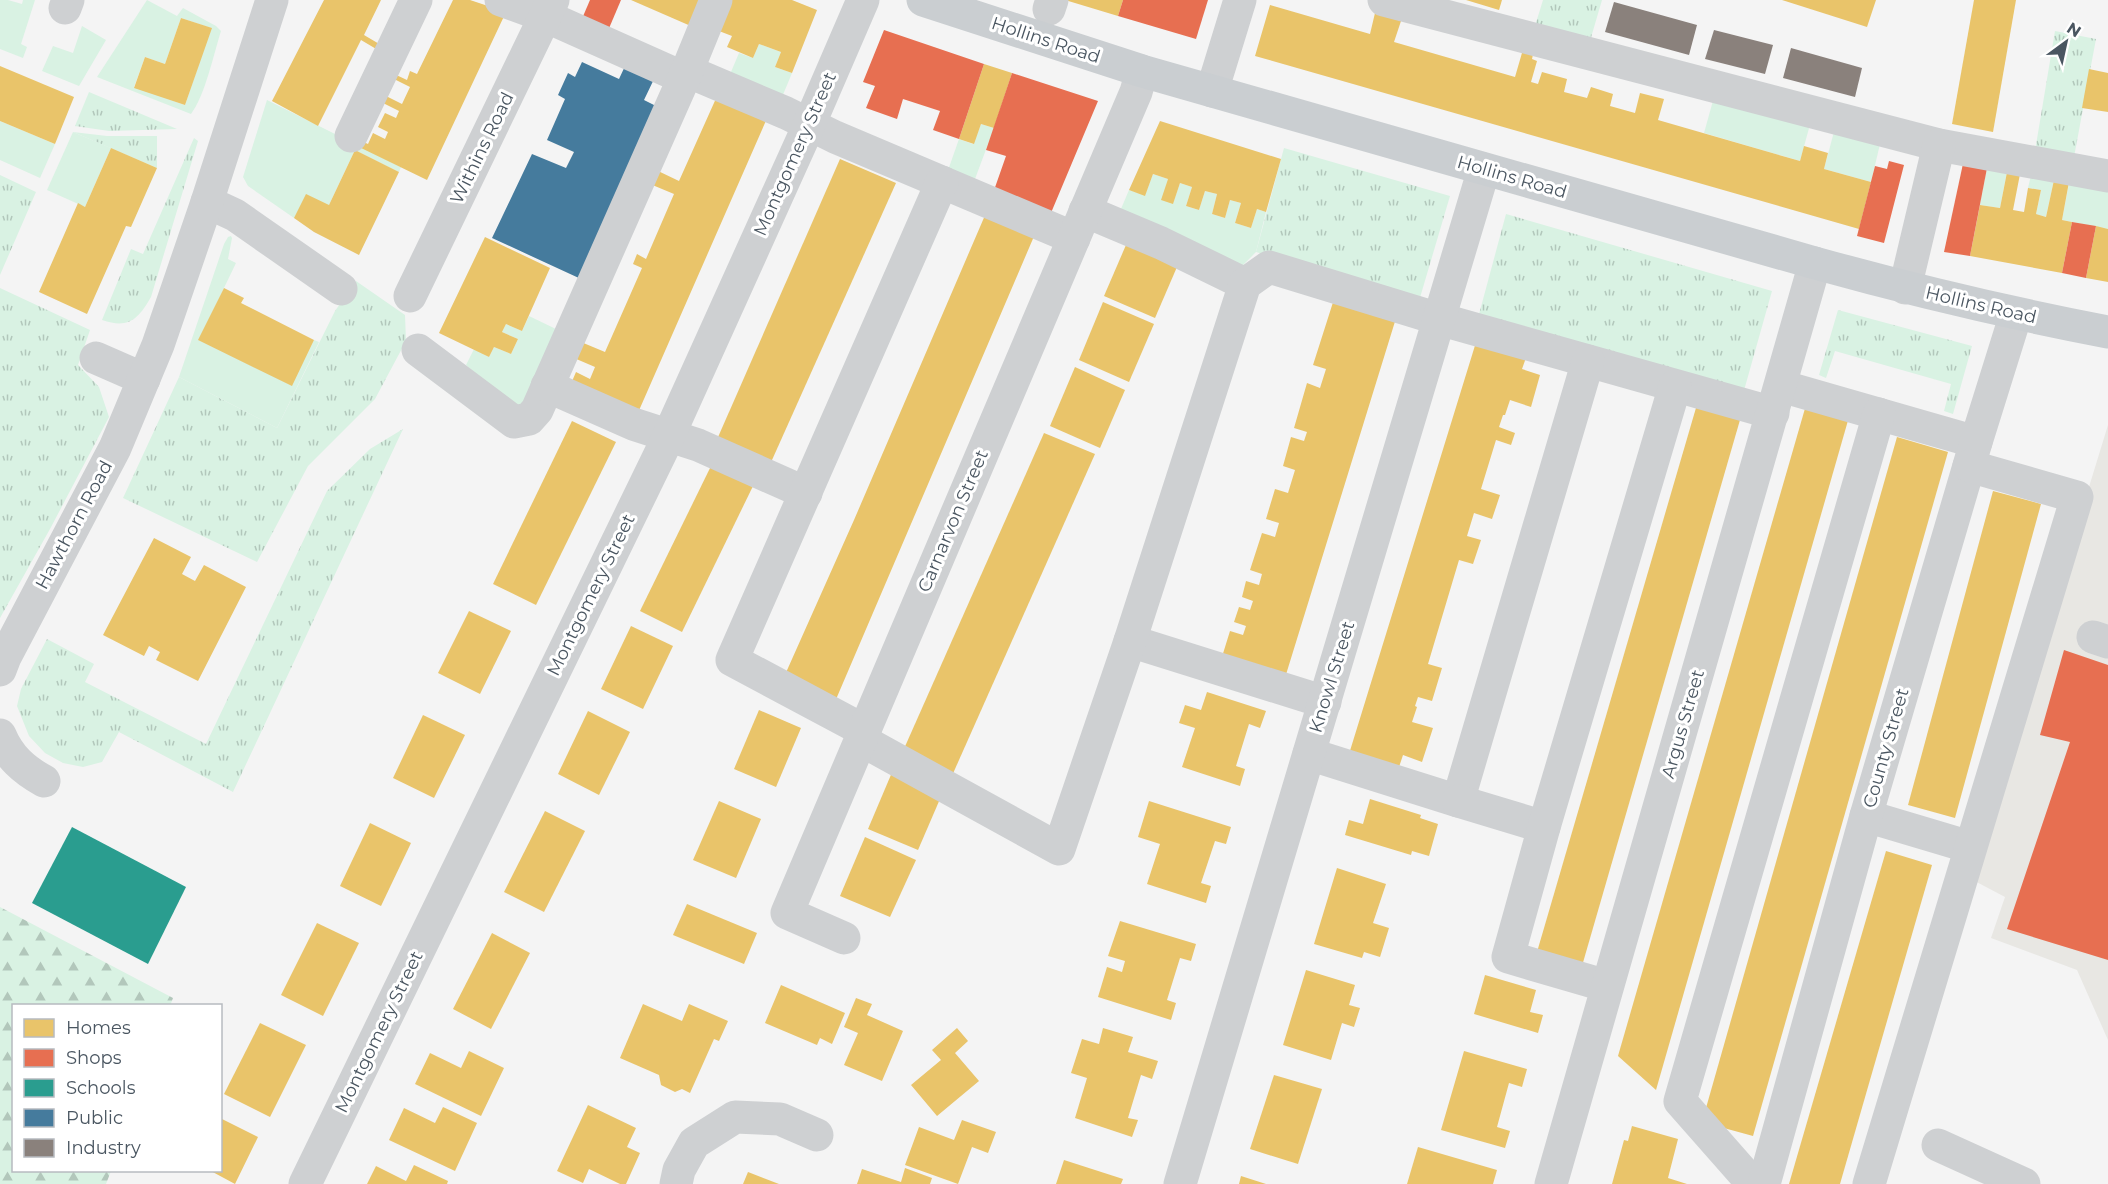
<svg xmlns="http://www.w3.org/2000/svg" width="2108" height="1184" font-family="Montserrat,sans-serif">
<defs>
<pattern id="grass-tufts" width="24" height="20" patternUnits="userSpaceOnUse" patternTransform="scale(1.5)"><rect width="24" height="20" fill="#d9f2e3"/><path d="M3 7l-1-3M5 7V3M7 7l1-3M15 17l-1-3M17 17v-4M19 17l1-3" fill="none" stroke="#b2c7bb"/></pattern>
<pattern id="forest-firs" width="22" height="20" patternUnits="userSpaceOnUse" patternTransform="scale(1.5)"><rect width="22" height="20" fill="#d9f2e3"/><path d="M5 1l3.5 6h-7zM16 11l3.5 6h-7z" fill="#b2c7bb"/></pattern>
</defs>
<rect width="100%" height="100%" fill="#f4f4f4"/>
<path fill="#e8e7e3" d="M2108,425V1040L2077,970L1991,938L2005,897L1969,878Z"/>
<g fill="url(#grass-tufts)">
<path d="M1543,0H1602L1590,41L1535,26Z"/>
<path d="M2055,31L2096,39L2074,157L2035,151Z"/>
<path d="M89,92L177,129L109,131L75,126Z"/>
<path d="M73,132L107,136H157V168Z"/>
<path d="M194,138L198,141L151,297C138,320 128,329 102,320L131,249L143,254Z"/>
<path d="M1284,148L1450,196L1419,301L1256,252Z"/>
<path d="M0,175L36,192L0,275Z"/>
<path d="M1506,214L1772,291L1743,394L1478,318Z"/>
<path d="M356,281L405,315L406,341L375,399L308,466L257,562L123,498L179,377L277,428L335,311Z"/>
<path d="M0,288L90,330L78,365L99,387L109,417L50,529L0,618Z"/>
<path d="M1838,310L1972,346L1953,414L1944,411L1951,384L1835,351L1826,378L1819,375Z"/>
<path d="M403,429L233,792L119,732L102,762L83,767L63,763L45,753L29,736L17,706L21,689L47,639L94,664L85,682L206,744L327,491L370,449Z"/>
</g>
<path fill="url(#forest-firs)" d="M0,907L173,998L170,1006H14V1170L111,1171L106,1184H0Z"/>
<g fill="#d9f2e3" fill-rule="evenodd">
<path d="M0,0H8L22,4L23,0H35L21,44L27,47L23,58L0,49Z"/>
<path d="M147,0L177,16L183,8L216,26L221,31C214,53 205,96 191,114L97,77ZM181,18L211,28L185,105L134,87L145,57L165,64Z"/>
<path d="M82,26L106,40L79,86L42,71L53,46L73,53Z"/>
<path d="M759,44L781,52L775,67L792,73L780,102L728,79L739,53L753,58Z"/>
<path d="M1714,97L1811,121L1800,161L1704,133Z"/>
<path d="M267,100L401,167L399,172L355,150L329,205L294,218L248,186L243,177Z"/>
<path d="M0,121L55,144L40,178L0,160Z"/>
<path d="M981,124L994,128L972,187L946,176L959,139L973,144Z"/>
<path d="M1835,128L1881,140L1871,182L1824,169Z"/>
<path d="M73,132L111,148L85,207L47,190Z"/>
<path d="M1988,163L2008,167L2000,208L1980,205Z"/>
<path d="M2032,171L2108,185V229L2062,220L2069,183L2054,180L2046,217L2036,214L2041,190L2028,188Z"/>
<path d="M1153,174L1168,179L1162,200L1173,203L1180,183L1192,187L1186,206L1199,210L1205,191L1217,194L1212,214L1225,218L1230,200L1241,203L1235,223L1251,228L1257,209L1266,212L1256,252L1240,268L1118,216L1129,190L1145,195Z"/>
<path d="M231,236L232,238L228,259L236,263L199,340L291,385L314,340L319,342L277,428L179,377L224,244L228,237Z"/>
<path d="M529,316L558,330L524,405L514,408L466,365L474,349L489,357L494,347L511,354L518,339L502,332L506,324L522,331Z"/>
</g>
<g fill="#e9c46a">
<path d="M324,0H381L364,35L386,48L383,53L361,40L318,126L272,101Z"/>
<path d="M453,0H470L506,12L427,180L357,146L359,140L368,144L373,133L385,139L388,132L378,127L385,113L396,118L399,111L379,101L382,94L402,104L410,87L390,77L392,73L407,80L410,71L417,74Z"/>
<path d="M631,0H705L693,27Z"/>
<path d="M732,0H792L817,10L792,73L775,67L781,52L759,44L753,58L727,47L732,36L719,31Z"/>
<path d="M1065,0H1123L1118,16Z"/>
<path d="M1466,0H1502L1499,10Z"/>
<path d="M1782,0H1876L1867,27Z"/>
<path d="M1974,0H2016L1993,132L1952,124Z"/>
<path d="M1270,5L1370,34L1375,13L1401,21L1394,42L1515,77L1524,46L1534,50L1532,59L1537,61L1531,82L1538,84L1542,72L1567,79L1564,92L1587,98L1591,87L1613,94L1610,106L1635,113L1640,93L1664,99L1658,120L1800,161L1804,146L1828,153L1824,169L1871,182L1859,229L1255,56Z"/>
<path d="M181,18L212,28L185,105L134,88L145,57L165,64Z"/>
<path d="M984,64L1012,73L994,128L981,124L974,144L959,139Z"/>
<path d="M0,66L74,97L55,144L0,121Z"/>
<path d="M2089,69L2108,73V112L2082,108Z"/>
<path d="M718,94L768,116L637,415L570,386L576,372L590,379L595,367L574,358L581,342L605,352L642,268L633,264L637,254L646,259L674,194L650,184L656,170L679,181Z"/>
<path d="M1160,121L1281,159L1266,212L1257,209L1251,228L1235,223L1241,203L1230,200L1225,218L1212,214L1217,194L1205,191L1199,210L1186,206L1192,187L1180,183L1173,204L1161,200L1168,179L1153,174L1145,196L1129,190Z"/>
<path d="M111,148L157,168L131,227L126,226L87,314L39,292L78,203L85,207Z"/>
<path d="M355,150L399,172L359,255L314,232L294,218L306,194L329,205Z"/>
<path d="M840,159L896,183L768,469L715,444Z"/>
<path d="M2008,167L2021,169L2013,210L2024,212L2028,188L2041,190L2036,214L2046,217L2054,180L2069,182L2062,220L2072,222L2062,273L1970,256L1980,205L2000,208Z"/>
<path d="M986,213L1035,234L834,704L784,677L854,520Z"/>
<path d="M2096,226L2108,229V282L2086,278Z"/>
<path d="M485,237L550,268L522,331L506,324L502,332L518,339L511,354L494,347L489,357L439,333Z"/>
<path d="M1129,238L1180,260L1155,318L1104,296Z"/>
<path d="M224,288L244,298L241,303L314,340L292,386L198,340Z"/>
<path d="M1335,296L1397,315L1284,681L1221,660L1230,631L1243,635L1246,626L1234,622L1239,607L1250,610L1253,601L1242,597L1246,581L1259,585L1262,574L1250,570L1262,533L1275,537L1279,523L1266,519L1275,489L1288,493L1295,470L1283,466L1291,437L1304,441L1307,432L1294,428L1307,383L1320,388L1326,369L1313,365Z"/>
<path d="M1103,302L1154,324L1129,382L1079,360Z"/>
<path d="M1477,339L1527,355L1522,369L1540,375L1531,407L1510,400L1505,415H1503L1499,427L1515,433L1511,445L1496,440L1481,489L1500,495L1492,519L1474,513L1467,536L1481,540L1473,564L1459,560L1428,664L1442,668L1432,701L1418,697L1415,706L1417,707L1412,722L1433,728L1422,762L1403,755L1398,770L1349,754Z"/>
<path d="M1075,367L1125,390L1100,448L1050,426Z"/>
<path d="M1698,401L1742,413L1582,966L1537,952Z"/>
<path d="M1806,405L1849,417L1656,1090L1618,1056Z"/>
<path d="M572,421L616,442L536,605L493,584Z"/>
<path d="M1044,433L1095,454L951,778L903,751Z"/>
<path d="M1897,437L1948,452L1753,1136L1702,1122Z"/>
<path d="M712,464L754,484L682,632L640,611Z"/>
<path d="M1993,491L2041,504L1955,818L1908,805Z"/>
<path d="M154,538L191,557L182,574L195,581L204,565L246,587L198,681L156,660L160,652L149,646L144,656L103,635Z"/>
<path d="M469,611L511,631L480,694L438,673Z"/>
<path d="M631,626L673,646L643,709L601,689Z"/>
<path d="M1207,692L1266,711L1260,728L1249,724L1236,766L1245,769L1240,786L1182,767L1195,728L1179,723L1185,705L1201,710Z"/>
<path d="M759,710L801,728L776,787L734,769Z"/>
<path d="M588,711L630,732L599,795L558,774Z"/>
<path d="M423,715L465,735L434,798L393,778Z"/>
<path d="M893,770L943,792L918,850L868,829Z"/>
<path d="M1370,799L1421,815L1420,818L1438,824L1429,856L1412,851L1411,855L1345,835L1349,820L1363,824Z"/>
<path d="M719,801L761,819L736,878L693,860Z"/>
<path d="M1149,801L1231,827L1226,844L1215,841L1201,883L1211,886L1206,903L1147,884L1160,844L1138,837Z"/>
<path d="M545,811L585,831L544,912L504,892Z"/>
<path d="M370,823L411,843L381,906L340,886Z"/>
<path d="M865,837L916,860L890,917L840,896Z"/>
<path d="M1886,851L1932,865L1840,1184H1789Z"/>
<path d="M1337,868L1386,884L1373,923L1389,928L1380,957L1364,952L1362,958L1314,944Z"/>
<path d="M687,904L757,933L744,964L673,935Z"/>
<path d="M1120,921L1196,944L1191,961L1180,958L1167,1000L1176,1003L1171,1020L1098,997L1107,967L1122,972L1125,961L1108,956Z"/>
<path d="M317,923L359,943L323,1016L281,995Z"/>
<path d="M492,933L530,953L491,1029L453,1009Z"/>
<path d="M1306,970L1355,985L1349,1005L1360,1008L1354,1027L1342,1023L1331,1060L1283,1045Z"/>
<path d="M1485,975L1536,990L1530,1012L1543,1015L1538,1033L1474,1014Z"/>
<path d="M781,985L845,1013L832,1044L820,1038L817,1045L765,1023Z"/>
<path d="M856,998L872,1004L867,1015L903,1031L882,1081L844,1065L858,1033L844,1027Z"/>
<path d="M643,1004L682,1021L689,1004L728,1021L719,1041L714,1039L690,1093L682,1089L675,1092L661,1085L659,1075L620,1058Z"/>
<path d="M260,1023L306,1045L270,1117L224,1094Z"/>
<path d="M957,1028L968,1041L955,1053L979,1081L937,1116L911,1085L941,1060L932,1050Z"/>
<path d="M1103,1028L1133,1037L1128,1052L1158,1061L1152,1079L1141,1075L1128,1118L1138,1120L1132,1137L1075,1118L1087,1078L1071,1073L1082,1039L1099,1044Z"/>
<path d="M469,1051L504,1068L481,1116L415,1084L430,1053L461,1068Z"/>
<path d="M1464,1051L1527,1069L1522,1087L1509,1083L1497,1127L1510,1131L1505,1148L1441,1130Z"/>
<path d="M1274,1075L1322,1089L1298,1164L1250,1149Z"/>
<path d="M588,1105L636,1128L627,1147L640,1153L626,1184H620L589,1169L583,1183L557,1171Z"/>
<path d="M443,1107L477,1123L455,1171L389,1140L404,1108L435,1123Z"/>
<path d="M220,1118L258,1137L235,1184L209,1170H220Z"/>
<path d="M962,1120L996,1132L988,1153L972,1147L958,1184L905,1165L919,1127L954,1140Z"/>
<path d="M1632,1126L1678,1139L1668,1178L1687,1184H1612L1624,1140L1628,1141Z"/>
<path d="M1418,1147L1497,1170L1493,1184H1407Z"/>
<path d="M1064,1160L1123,1179L1121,1184H1056Z"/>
<path d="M414,1165L448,1181L447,1184H367L376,1166L406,1181Z"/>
<path d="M905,1168L932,1178L930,1184H857L862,1169L901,1182Z"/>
<path d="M748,1172L779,1184H743Z"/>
<path d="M1241,1176L1266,1184H1239Z"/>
</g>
<g fill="#e76f51">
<path d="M590,0H621L607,33L581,21Z"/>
<path d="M1123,0H1208L1196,39L1118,16Z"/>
<path d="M884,30L984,64L959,139L933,130L940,111L903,99L897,119L866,108L875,86L863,82Z"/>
<path d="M1012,73L1098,101L1048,220L992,196L1006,156L986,150Z"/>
<path d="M1964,159L1988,163L1970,256L1944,252Z"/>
<path d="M1889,161L1904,165L1884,243L1857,236L1875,166L1887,169Z"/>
<path d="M2072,222L2096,226L2086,278L2062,273Z"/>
<path d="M2064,650L2108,665V960L2007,929L2070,742L2040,735Z"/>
</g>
<path fill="#2a9d8f" d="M72,827L186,887L148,964L32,903Z"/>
<path fill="#457b9d" d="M582,62L619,79L626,64L655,77L644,100L658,107L581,279L492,238L532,154L566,168L574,152L547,140L565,99L558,95L568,73L575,77Z"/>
<g fill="#8a817c">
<path d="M1614,2L1697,25L1689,55L1605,32Z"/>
<path d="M1714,30L1773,45L1765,74L1705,59Z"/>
<path d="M1791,48L1862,68L1855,97L1783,78Z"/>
</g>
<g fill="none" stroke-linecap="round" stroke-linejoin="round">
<g stroke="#ced0d2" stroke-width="33">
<path d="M501,0L545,16L684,78"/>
<path d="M1384,0L1939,145L2108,176"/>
<path d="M65,8L68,0"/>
<path d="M1049,9L1052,0"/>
<path d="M687,71L786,113L835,137L1074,238"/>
<path d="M1212,91L1240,0"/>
<path d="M351,136L416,0"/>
<path d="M207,202L235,215L341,289"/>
<path d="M1085,211L1161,243L1245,284"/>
<path d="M1905,288L1939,145"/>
<path d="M410,296L553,0"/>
<path d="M418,350L514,422L529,419L537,410L687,71L716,0"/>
<path d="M96,358L144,379"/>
<path d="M547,386L633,424L698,445L806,493"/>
<path d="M1781,386L1976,442"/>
<path d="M2093,637L2108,642"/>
<path d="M1130,641L1325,702"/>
<path d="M0,670L5,657L115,448L158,345L207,202L272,0"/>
<path d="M865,731L732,660L942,182"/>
<path d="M0,735C9,757 24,770 44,781"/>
<path d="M861,740L1059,849L1130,641L1245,284L1269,267L1439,319L1773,413"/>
<path d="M1309,754L1458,801L1588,361"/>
<path d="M1458,801L1544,827"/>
<path d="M1866,816L1970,847"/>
<path d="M844,938L787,913L1136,92L1142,71"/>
<path d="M1607,986L1508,957L1544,827L1675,386"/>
<path d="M1938,1145L2024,1184"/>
<path d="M305,1184L664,446L809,125L863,0"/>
<path d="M676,1184L679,1170L694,1143L735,1117L780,1119L817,1135"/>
<path d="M1180,1184L1484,169"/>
<path d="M1551,1184L1815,263"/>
<path d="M1753,1184L1680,1101L1879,414"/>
<path d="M1764,1184L1866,816L1976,442L2016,314"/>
<path d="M1869,1184L2077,497L1969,466"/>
</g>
<path stroke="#caced1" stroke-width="33" d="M923,0L1142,71L1815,263C1912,290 2009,313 2108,332"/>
</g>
<g text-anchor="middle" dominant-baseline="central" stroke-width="6" stroke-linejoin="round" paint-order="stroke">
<g font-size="18" fill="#4a5661" stroke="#fff">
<text transform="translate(1046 40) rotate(18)">Hollins Road</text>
<text transform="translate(482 148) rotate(-64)">Withins Road</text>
<text transform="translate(795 154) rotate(-66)">Montgomery Street</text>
<text transform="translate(1512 177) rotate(16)">Hollins Road</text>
<text transform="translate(1981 305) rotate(13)">Hollins Road</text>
<text transform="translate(953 521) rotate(-67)">Carnarvon Street</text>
<text transform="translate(74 525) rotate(-62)">Hawthorn Road</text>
<text transform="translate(591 595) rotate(-64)">Montgomery Street</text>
<text transform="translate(1332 677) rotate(-73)">Knowl Street</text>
<text transform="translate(1683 724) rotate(-74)">Argus Street</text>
<text transform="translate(1886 748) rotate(-74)">County Street</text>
<text transform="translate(379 1032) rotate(-64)">Montgomery Street</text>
</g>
</g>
<rect x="12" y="1004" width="210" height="168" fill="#ffffff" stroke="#b7bbc0" stroke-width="1.5"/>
<rect x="24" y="1019" width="30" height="18" fill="#e9c46a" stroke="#b7bbc0" stroke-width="1.5"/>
<text x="66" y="1034" font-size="18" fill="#4a5661">Homes</text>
<rect x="24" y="1049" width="30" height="18" fill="#e76f51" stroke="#b7bbc0" stroke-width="1.5"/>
<text x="66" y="1064" font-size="18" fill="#4a5661">Shops</text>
<rect x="24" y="1079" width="30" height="18" fill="#2a9d8f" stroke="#b7bbc0" stroke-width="1.5"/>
<text x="66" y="1094" font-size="18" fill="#4a5661">Schools</text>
<rect x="24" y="1109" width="30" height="18" fill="#457b9d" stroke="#b7bbc0" stroke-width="1.5"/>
<text x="66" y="1124" font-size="18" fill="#4a5661">Public</text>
<rect x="24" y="1139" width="30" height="18" fill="#8a817c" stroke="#b7bbc0" stroke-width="1.5"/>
<text x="66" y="1154" font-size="18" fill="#4a5661">Industry</text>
<g transform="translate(2066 42) rotate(33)" stroke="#ffffff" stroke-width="4.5" paint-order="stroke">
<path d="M0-4.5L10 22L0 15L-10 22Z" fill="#4a5661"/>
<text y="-9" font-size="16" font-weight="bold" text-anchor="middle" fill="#4a5661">N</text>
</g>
</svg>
